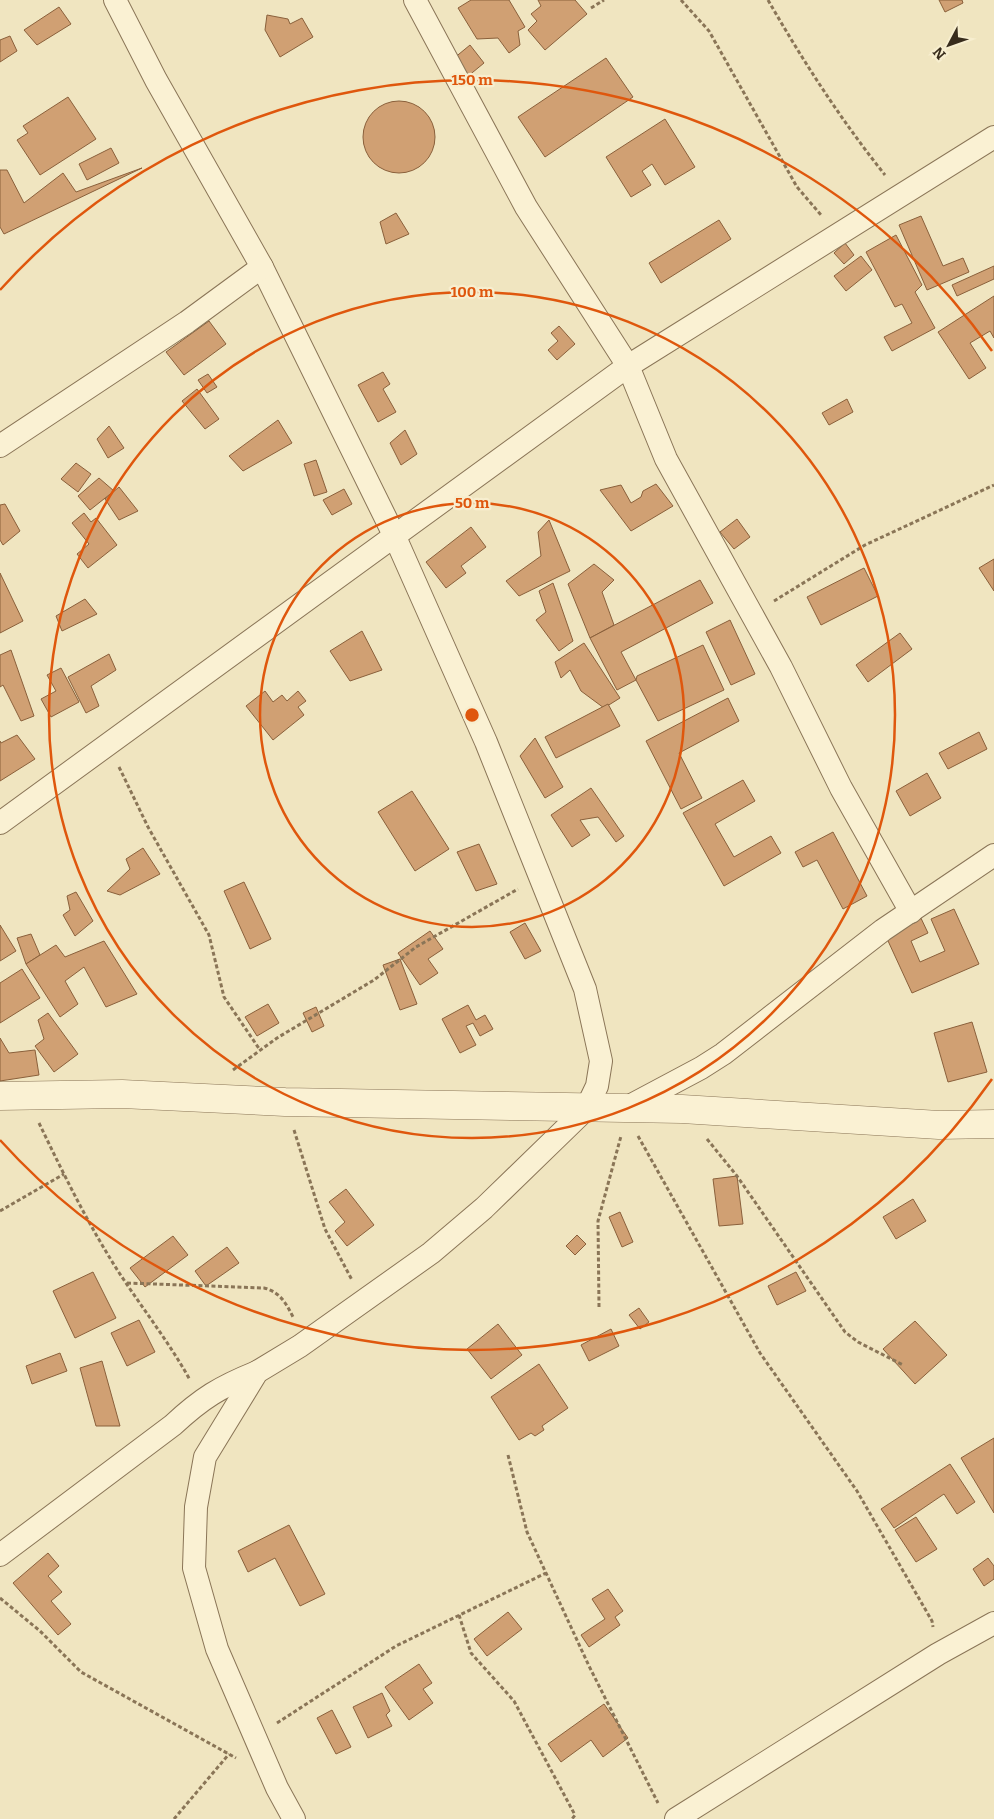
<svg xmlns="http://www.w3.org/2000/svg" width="994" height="1819" font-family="Bitter,serif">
<rect width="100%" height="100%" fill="#f0e5c0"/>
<g fill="#d0a073" stroke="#8a603b">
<path d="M471,0H509L525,27L518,31L520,45L509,53L498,38L477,39L458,8Z"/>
<path d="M538,0H575L587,14L545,50L528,30L537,21L531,14L541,6Z"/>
<path d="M939,0H962L963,3L945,12Z"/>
<path d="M59,7L71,24L37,45L24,30Z"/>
<path d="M267,15L288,19L290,24L302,18L313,37L280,57L265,30Z"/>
<path d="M10,36L17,51L0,62V40Z"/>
<path d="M470,45L484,63L467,77L453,59Z"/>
<path d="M606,58L633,97L545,157L518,117Z"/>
<path d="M68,97L96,139L40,175L17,140L28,133L23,126Z"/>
<circle cx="399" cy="137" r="36"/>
<path d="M665,119L695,167L665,185L652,164L642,171L651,185L631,197L606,157Z"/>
<path d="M111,148L119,163L87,180L79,164Z"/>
<path d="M142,168L4,234L0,227V170H7L24,203L63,173L76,192Z"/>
<path d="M396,213L409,234L386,244L380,222Z"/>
<path d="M921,216L943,266L963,258L969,272L927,290L899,225Z"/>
<path d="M719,220L731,239L661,283L649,263Z"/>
<path d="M896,235L922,285L915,292L935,328L892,351L884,337L912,323L902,304L895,307L866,252Z"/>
<path d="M845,243L854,255L844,264L834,253Z"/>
<path d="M861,256L872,270L846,291L834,276Z"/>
<path d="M994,266V279L957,296L952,285Z"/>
<path d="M994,296V338L990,331L970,343L986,368L969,379L938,332Z"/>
<path d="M209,321L226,344L184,375L166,352Z"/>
<path d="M559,326L575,344L557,360L548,350L558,341L551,333Z"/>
<path d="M383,372L390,384L383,389L396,412L378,422L358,385Z"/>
<path d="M208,374L217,387L207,393L198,380Z"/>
<path d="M197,389L219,419L205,429L182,401Z"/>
<path d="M847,399L853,412L829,425L822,413Z"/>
<path d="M278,420L292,443L243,471L229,456Z"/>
<path d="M109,426L124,448L108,458L97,439Z"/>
<path d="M405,430L417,454L401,465L390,443Z"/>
<path d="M316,460L327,492L314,496L304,464Z"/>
<path d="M76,463L91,474L78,492L61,479Z"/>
<path d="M99,478L114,491L90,510L78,496Z"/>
<path d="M656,484L673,506L631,531L600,490L621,485L631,503L641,497L643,491Z"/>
<path d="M119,487L138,511L119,520L105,499Z"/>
<path d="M344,489L352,504L332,515L323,500Z"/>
<path d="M5,504L20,531L3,545L0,540V505Z"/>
<path d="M84,513L91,522L96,518L117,545L88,568L77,554L89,544L72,523Z"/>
<path d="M737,519L750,537L734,549L720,532Z"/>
<path d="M549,520L570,571L519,596L506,581L541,556L538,532Z"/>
<path d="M471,527L486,547L461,566L466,573L446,588L426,562Z"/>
<path d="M994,559V591L979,568Z"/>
<path d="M594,564L614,580L602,592L614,625L590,638L568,584Z"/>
<path d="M864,568L878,596L821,625L807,597Z"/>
<path d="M0,573L23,621L0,633Z"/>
<path d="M700,580L713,603L621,652L636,680L617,690L590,638Z"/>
<path d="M553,583L573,641L559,651L536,620L546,612L539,591Z"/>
<path d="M85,599L97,614L62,631L56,616Z"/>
<path d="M730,620L755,674L731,685L706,632Z"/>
<path d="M362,631L382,670L350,681L330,651Z"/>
<path d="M900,633L912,649L868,682L856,665Z"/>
<path d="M584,643L620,698L604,708L581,691L570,670L561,678L555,662Z"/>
<path d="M703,645L724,690L658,721L636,680L637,676Z"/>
<path d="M11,650L34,716L21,721L3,685L0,687V655Z"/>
<path d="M109,654L116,670L91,686L99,706L86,713L68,677Z"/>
<path d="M61,668L79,702L51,717L41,699L56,691L47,675Z"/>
<path d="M265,691L273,702L282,695L287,701L298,691L306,701L298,707L304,715L273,740L246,706Z"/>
<path d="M728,698L739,721L679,753L702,798L681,809L646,741Z"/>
<path d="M608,704L620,726L556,758L545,737Z"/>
<path d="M979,732L987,749L948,769L939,753Z"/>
<path d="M17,735L35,759L0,781V741L1,743Z"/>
<path d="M535,738L563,787L545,798L520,756Z"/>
<path d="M927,773L941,798L910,816L896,791Z"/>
<path d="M743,780L755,801L715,824L734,857L771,836L781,853L724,886L683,813Z"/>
<path d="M591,788L624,836L616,842L598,817L580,820L590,835L572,847L551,815Z"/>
<path d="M412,791L449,849L415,871L378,812Z"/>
<path d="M833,832L867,896L843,909L817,860L803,867L795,852Z"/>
<path d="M479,844L497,884L476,891L457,852Z"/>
<path d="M143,848L160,874L120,895L107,891L130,869L126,859Z"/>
<path d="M244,882L271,939L250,949L224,891Z"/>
<path d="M76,892L93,921L75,936L63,915L70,910L67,896Z"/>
<path d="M954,909L979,964L912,993L883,930L919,914L928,933L911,941L920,962L945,951L931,919Z"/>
<path d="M525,923L541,951L525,959L510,932Z"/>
<path d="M0,925L16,951L0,961Z"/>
<path d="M430,931L443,949L428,959L438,973L420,985L398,953Z"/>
<path d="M31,934L40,955L26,964L17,938Z"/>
<path d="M104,941L137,994L106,1007L84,967L65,981L78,1004L60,1017L26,964L56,945L65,957Z"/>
<path d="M400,959L417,1004L400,1010L383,965Z"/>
<path d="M22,969L40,998L0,1023V983Z"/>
<path d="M268,1004L279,1023L257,1036L245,1017Z"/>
<path d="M468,1005L476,1020L485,1015L493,1029L480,1036L473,1023L466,1026L476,1045L460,1053L442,1019Z"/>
<path d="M316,1007L324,1026L312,1032L303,1013Z"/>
<path d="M48,1013L78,1054L54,1072L35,1046L44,1039L38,1020Z"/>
<path d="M972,1022L987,1072L948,1082L934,1033Z"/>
<path d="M0,1038L9,1053L35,1050L39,1075L0,1081Z"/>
<path d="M737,1176L743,1224L719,1226L713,1179Z"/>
<path d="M346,1189L374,1225L347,1246L335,1231L345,1222L329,1202Z"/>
<path d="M913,1199L926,1221L896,1239L883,1217Z"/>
<path d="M620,1212L633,1242L622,1247L609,1217Z"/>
<path d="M577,1235L586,1244L575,1255L566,1246Z"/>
<path d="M173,1236L188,1255L145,1287L130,1268Z"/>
<path d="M227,1247L239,1263L206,1286L195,1271Z"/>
<path d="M93,1272L116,1318L75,1338L53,1291Z"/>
<path d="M796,1272L806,1291L777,1305L768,1286Z"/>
<path d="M639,1308L649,1322L640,1329L629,1315Z"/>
<path d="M139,1320L155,1352L127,1366L111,1333Z"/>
<path d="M915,1321L947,1355L915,1384L883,1349Z"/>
<path d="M498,1324L522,1355L491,1379L467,1349Z"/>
<path d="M611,1329L619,1346L589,1361L581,1345Z"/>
<path d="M60,1353L67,1371L32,1384L26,1366Z"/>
<path d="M102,1361L120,1426H96L80,1368Z"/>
<path d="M539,1364L568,1408L542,1426L544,1430L535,1436L531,1433L519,1440L491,1397Z"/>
<path d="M994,1438V1513L961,1458Z"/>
<path d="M950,1464L975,1502L957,1514L944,1494L894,1528L881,1509Z"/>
<path d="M916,1517L937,1549L916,1562L895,1530Z"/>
<path d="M289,1525L325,1594L300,1606L275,1558L248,1572L238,1551Z"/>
<path d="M48,1553L59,1566L48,1576L62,1592L51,1601L71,1624L58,1635L13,1583Z"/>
<path d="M988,1558L994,1566V1579L984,1586L973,1569Z"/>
<path d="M608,1589L623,1611L615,1617L620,1625L589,1647L581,1635L605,1619L592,1599Z"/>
<path d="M508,1612L522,1629L487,1656L474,1639Z"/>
<path d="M419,1664L432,1683L423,1689L433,1703L409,1720L385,1687Z"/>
<path d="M382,1693L390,1711L386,1715L392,1726L368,1738L353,1707Z"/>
<path d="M604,1704L628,1738L603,1757L591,1740L561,1762L548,1744Z"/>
<path d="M332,1710L351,1747L336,1754L317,1718Z"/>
</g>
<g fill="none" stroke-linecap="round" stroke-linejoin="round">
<g stroke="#8a7557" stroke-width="24">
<g id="minor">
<path d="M115,0L156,80L262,267L395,537L486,742L585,989L601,1061L597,1086L586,1109L484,1208L431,1253L300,1346L257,1372L205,1457L196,1507L194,1568L217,1649L277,1788L294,1819"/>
<path d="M415,0L526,207L628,366L666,459L781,667L841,788L911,912"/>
<path d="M0,446L187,322L262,267"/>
<path d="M0,823L628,366L994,137"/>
<path d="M624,1109L701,1068L723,1054L883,930L994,855"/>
<path d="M0,1555L173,1425C202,1398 220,1387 257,1372"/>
<path d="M676,1819L938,1654L994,1623"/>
</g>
</g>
<g stroke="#8a7557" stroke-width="29">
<path id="tertiary" d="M0,1096L122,1094L285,1102L682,1109L939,1125L994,1124"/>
</g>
<g stroke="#8a7557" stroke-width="3" stroke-dasharray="4 2.5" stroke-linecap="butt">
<path d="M681,0L709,31L797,187L821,215"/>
<path d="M768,0C803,61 841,120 885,175"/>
<path d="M591,8L604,0"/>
<path d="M774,601L865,545L994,485"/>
<path d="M119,767L148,827L209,935L224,997L260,1050"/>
<path d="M233,1070L277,1038L374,980L416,947L518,889"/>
<path d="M39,1123C63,1173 88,1224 118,1271C142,1308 169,1342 190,1380"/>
<path d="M294,1130L325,1229L352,1280"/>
<path d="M638,1136L760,1353L857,1491L932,1621L933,1627"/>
<path d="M707,1139L737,1176L845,1332L858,1342L903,1365"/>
<path d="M0,1211L64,1174"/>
<path d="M127,1283L264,1288C281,1292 287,1305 294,1319"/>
<path d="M599,1307L598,1221L621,1136"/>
<path d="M508,1455L527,1532L589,1666L658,1803"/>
<path d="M0,1598L40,1631L81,1672L236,1758"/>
<path d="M459,1615L471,1653L514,1701L575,1815L572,1819"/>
<path d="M277,1723L396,1646L546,1573"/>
<path d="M174,1819L229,1754"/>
</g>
<use href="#minor" stroke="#faf1d3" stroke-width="22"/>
<use href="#tertiary" stroke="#faf1d3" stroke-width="28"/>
</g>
<g fill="none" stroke="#df570d" stroke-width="2.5">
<circle cx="472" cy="715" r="212"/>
<circle cx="472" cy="715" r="423"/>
<path d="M992 1079A635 635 0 0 1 0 1140M0 290A635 635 0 0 1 992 351"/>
</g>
<circle cx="472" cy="715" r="8" fill="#df570d" stroke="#f7eecf" stroke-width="2.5"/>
<g font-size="15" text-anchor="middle" font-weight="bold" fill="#df570d" stroke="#f7eecf" stroke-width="4.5" stroke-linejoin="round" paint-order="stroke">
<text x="472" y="85">150 m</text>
<text x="472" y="297">100 m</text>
<text x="472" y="508">50 m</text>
</g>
<g transform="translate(949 45) rotate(229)" stroke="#f7eecf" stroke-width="4" paint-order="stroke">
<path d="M0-4L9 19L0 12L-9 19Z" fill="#382c1c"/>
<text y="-8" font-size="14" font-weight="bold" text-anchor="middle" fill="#382c1c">N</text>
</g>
</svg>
